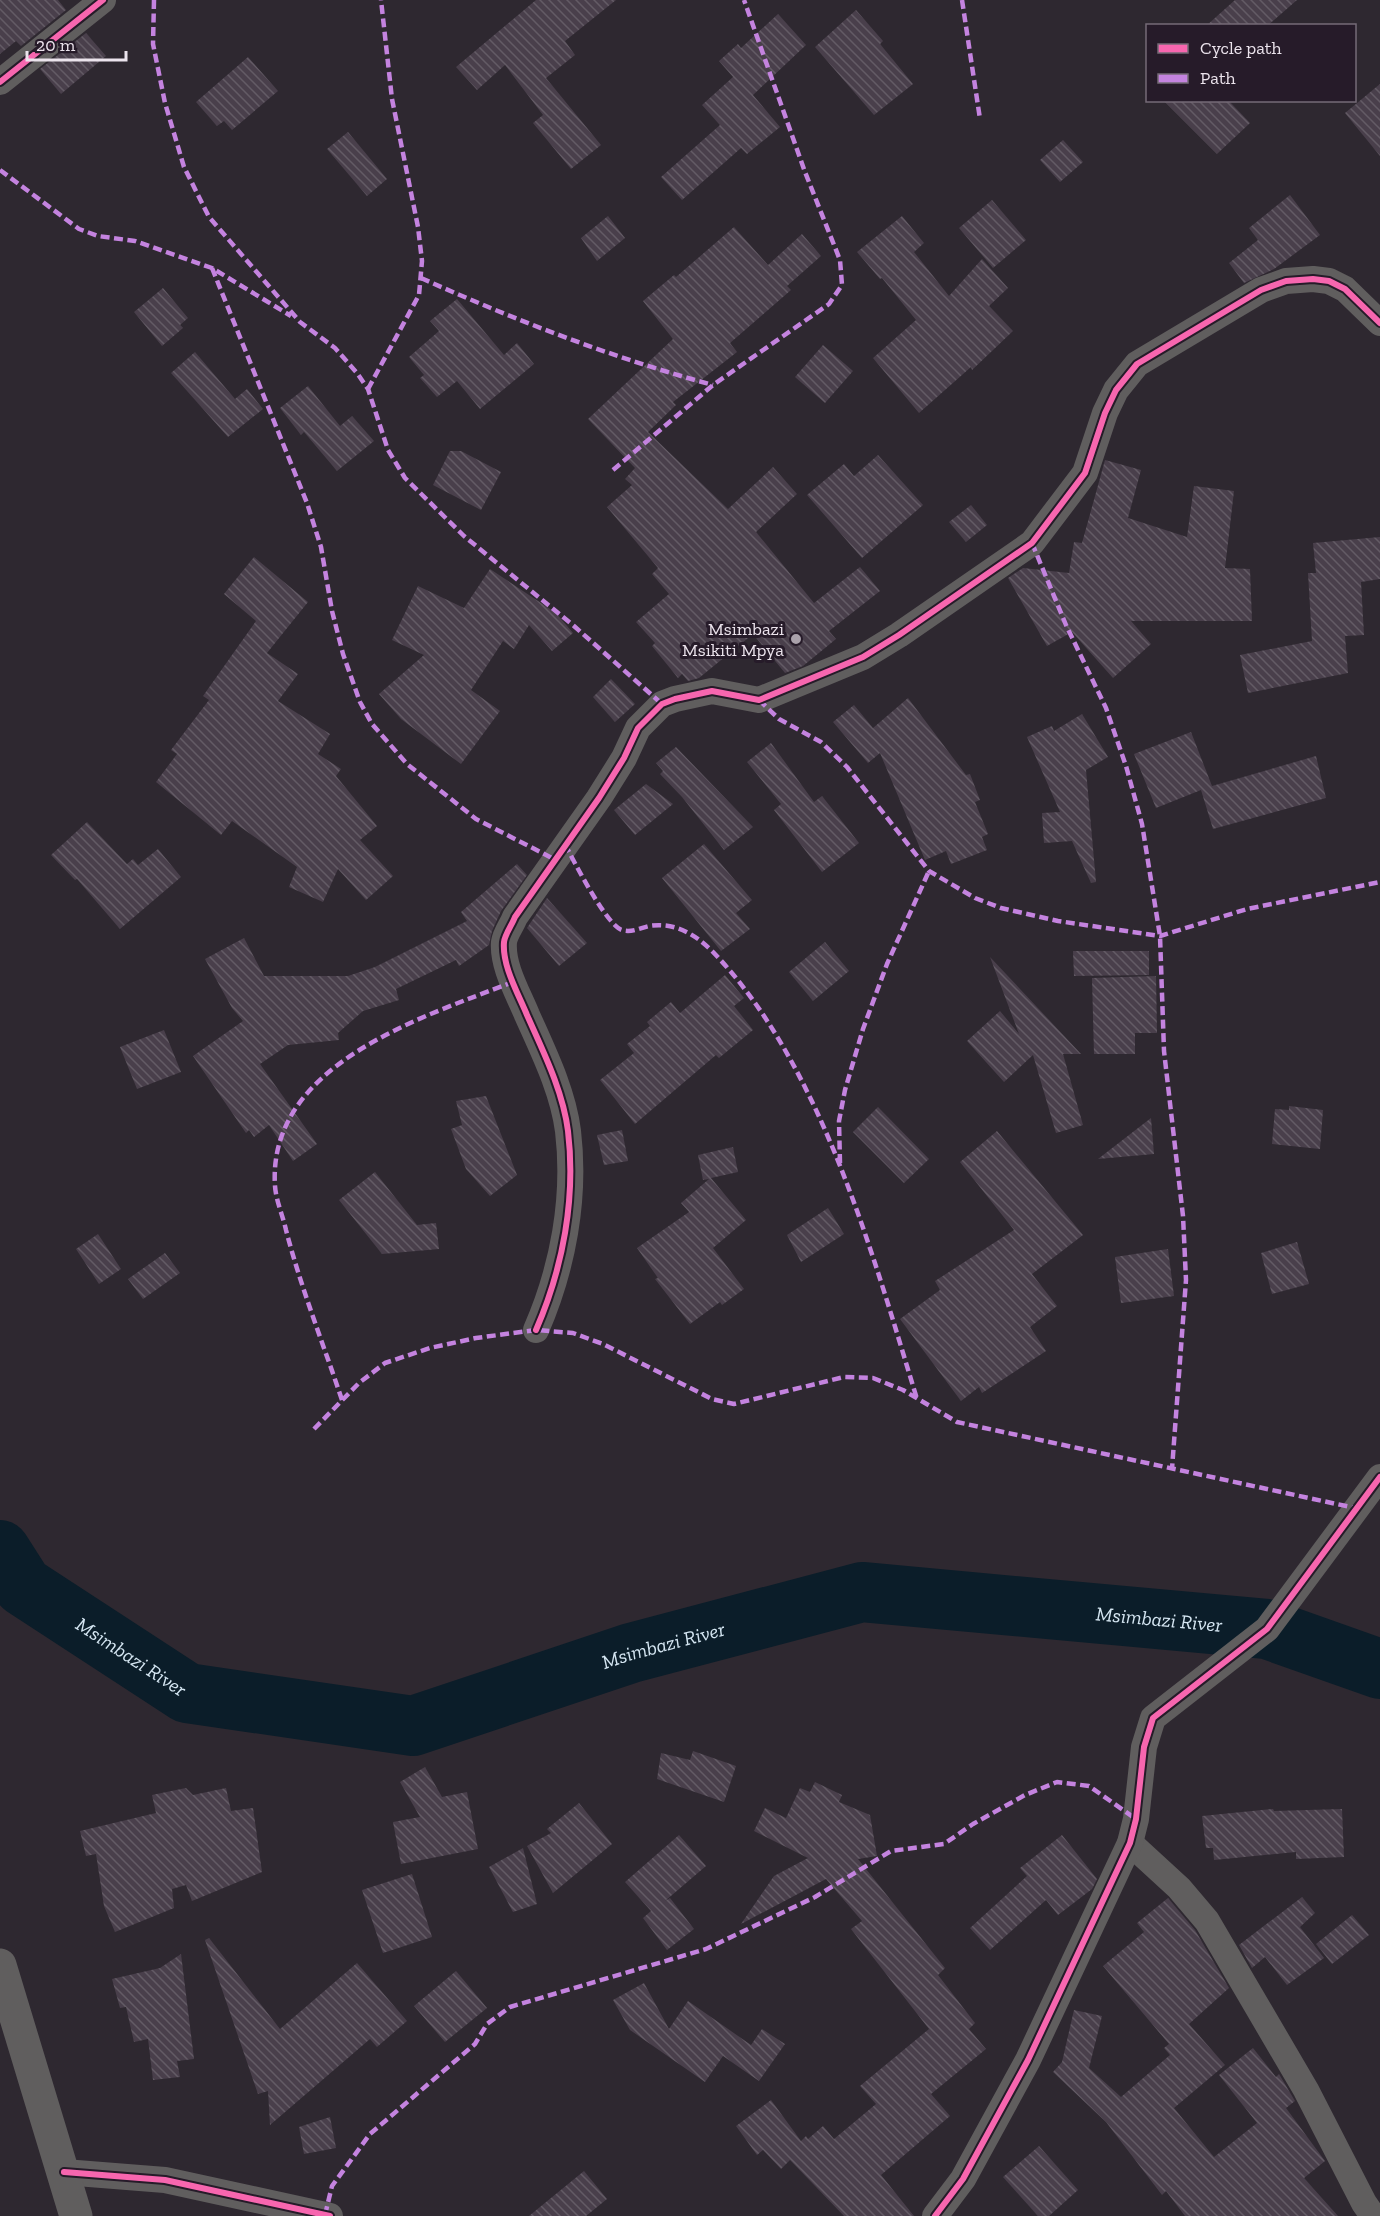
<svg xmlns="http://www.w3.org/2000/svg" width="1380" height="2216" font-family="'Zilla Slab',serif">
<defs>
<pattern id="building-back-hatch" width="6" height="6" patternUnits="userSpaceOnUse" patternTransform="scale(1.5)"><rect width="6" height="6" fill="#493f4b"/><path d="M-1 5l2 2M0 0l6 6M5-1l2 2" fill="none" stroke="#635b65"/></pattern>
</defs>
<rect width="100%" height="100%" fill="#2e2830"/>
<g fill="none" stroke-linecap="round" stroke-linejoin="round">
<path stroke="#0b1d29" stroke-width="60" id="s1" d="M0,1550L23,1586L187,1693L413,1726L631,1653L862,1592L1267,1629L1380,1669"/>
</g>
<g fill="url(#building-back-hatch)">
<path d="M0,0H58L66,10L21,46L16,41L0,54Z"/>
<path d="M536,0H616L565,41L575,55L546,78L601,145L571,169L533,123L543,115L505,65L477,90L456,67Z"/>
<path d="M1235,0H1297L1267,26H1206Z"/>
<path d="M856,10L883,41L880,44L913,84L874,115L815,47Z"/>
<path d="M778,14L806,45L753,95L780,127L747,154L741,148L682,200L661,177L720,125L702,105L733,77L719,61L738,44L741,48Z"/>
<path d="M86,33L106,56L61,94L40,69Z"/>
<path d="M248,57L278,91L232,130L224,121L217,126L196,102Z"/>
<path d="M1380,84V156L1345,113Z"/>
<path d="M1163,100H1228L1250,123L1217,154Z"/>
<path d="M348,132L387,179L367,196L327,149Z"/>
<path d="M1063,140L1083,162L1060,182L1040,160Z"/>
<path d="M1290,195L1320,235L1274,269L1244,283L1229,263L1258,240L1249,228Z"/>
<path d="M992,200L1026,240L993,268L959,228Z"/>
<path d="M608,216L625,238L597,261L581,238Z"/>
<path d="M902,216L924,243L914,252L949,296L982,259L1008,288L989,306L1013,331L972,370L971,367L919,413L873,358L916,320L882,278L880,279L857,252Z"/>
<path d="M734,227L768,265L802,234L821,256L787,286L791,290L730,343L737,352L673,402L676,405L648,432L728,509L773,467L797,494L756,532L814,603L860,567L880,591L829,631L836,639L803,666L785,673L753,634L699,678L688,681L682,674L678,678L652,646L655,643L636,622L669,594L652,574L658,568L607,507L632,485L625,479L635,468L588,419L673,339L643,301L674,275L676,277Z"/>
<path d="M163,288L188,318L180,325L183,328L162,346L134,312Z"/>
<path d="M457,299L504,355L517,343L534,364L480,409L457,381L437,397L420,378L424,375L409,357L439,331L430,321Z"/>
<path d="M823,345L853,371L825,403L795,377Z"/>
<path d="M195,352L235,399L247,389L263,409L228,437L171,373Z"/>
<path d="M308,386L340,426L352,416L374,441L337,471L304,432L301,435L280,408Z"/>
<path d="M450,451H461L501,472L481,510L433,485Z"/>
<path d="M878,455L923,505L862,558L807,495L844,464L854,476Z"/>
<path d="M1105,460L1141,470L1128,518L1187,537L1194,486L1234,491L1225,568L1250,569L1252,621H1131L1151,644L1113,678L1072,632L1047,646L1008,578L1023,568L1069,573L1074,542L1082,543Z"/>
<path d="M971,505L987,525L966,542L949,522Z"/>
<path d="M1380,537V579L1361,582L1364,635L1345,636L1348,673L1248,693L1240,655L1312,641L1308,573H1316L1313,543Z"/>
<path d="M254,557L308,602L267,653L298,674L278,701L330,734L318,754L341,769L336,776L377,826L360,840L393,876L366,900L338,869L323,902L289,887L297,867L232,821L221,835L156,782L177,754L171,750L209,700L203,696L256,621L224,594Z"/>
<path d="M490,569L556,613L573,633L552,651L529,625L514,649L503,641L471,690L500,711L461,764L401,719L379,694L424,655L392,640L418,586L464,608Z"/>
<path d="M611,679L635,704L615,722L593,697Z"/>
<path d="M908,698L966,775L970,774L980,800L975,802L988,834L982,837L987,850L951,864L946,851L925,860L880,753L868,763L833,722L854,705L873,728Z"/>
<path d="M1082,714L1108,757L1086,770L1096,882L1091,883L1072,841L1044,843L1042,813L1060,812L1027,737L1052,726L1054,731Z"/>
<path d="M1191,732L1212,786L1316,756L1326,798L1213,829L1201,790L1156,808L1134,754Z"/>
<path d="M771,743L814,802L822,796L859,843L822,872L774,810L781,804L747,762Z"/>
<path d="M676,747L753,827L724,850L682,797L660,774L663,771L656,763Z"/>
<path d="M646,784L673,804L635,835L614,810Z"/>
<path d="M87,822L127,864L133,859L138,865L158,849L181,877L120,929L77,879L75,880L51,855Z"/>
<path d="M704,844L752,900L736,913L750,929L721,951L662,878Z"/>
<path d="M517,864L527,875L501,911L492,931L489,945L459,966L456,960L396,989L399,1000L363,1011L338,1033L339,1040L288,1045L260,1064L317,1144L293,1161L269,1125L254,1137L249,1130L246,1133L193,1056L243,1021L232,1008L205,959L244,938L264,976H348L375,967L467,921L461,912Z"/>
<path d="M547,898L587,943L559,966L527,928Z"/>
<path d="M825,942L849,971L813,1001L789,972Z"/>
<path d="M1073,951H1149V975L1074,976Z"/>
<path d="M990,957L1081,1054H1063L1083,1125L1056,1133L1033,1055L1004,1082L967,1041L1000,1011L1019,1034Z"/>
<path d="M725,975L744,998L734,1006L753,1030L719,1058L716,1055L635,1124L600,1080L634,1053L627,1044L650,1026L647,1022L671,1002L680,1013Z"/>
<path d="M1156,976L1157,1033H1135V1054H1094L1092,978Z"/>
<path d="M164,1030L181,1072L137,1089L120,1047Z"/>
<path d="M486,1096L517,1175L490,1196L466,1169L451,1129L462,1125L456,1101Z"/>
<path d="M1289,1106L1323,1110L1320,1149L1272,1144L1275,1109L1289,1110Z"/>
<path d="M878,1107L929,1159L904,1183L853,1132Z"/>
<path d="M1151,1118L1154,1154L1098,1159Z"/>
<path d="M622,1130L628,1161L604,1165L597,1135Z"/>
<path d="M997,1131L1083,1235L1032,1274L1057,1306L1030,1327L1046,1351L982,1393L979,1387L961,1401L900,1319L940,1290L935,1281L1014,1230L960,1162Z"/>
<path d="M733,1147L738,1172L711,1178L746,1220L713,1248L744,1289L722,1305L720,1302L690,1324L655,1279L658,1278L637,1248L689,1212L681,1203L709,1179L703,1180L698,1155Z"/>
<path d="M375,1172L417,1225L436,1223L439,1249L382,1254L339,1200Z"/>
<path d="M828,1208L844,1234L801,1262L787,1235Z"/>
<path d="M98,1234L121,1269L99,1284L76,1249Z"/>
<path d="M1297,1242L1309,1284L1272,1294L1261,1253Z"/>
<path d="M1168,1249L1174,1296L1121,1303L1115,1257Z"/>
<path d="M165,1253L180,1273L143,1299L128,1279Z"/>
<path d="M693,1751L736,1766L724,1802L657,1779L661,1753L690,1760Z"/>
<path d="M425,1767L442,1797L467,1792L478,1849L401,1864L393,1822L420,1817L400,1782Z"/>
<path d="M815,1782L842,1795L839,1802L870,1815L877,1856L858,1859L945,1968L938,1975L975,2023L969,2029L986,2049L931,2094L950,2116L881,2175L914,2216H844L790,2160L781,2169L763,2150L757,2155L736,2126L771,2100L801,2141L806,2136L808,2139L823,2126L834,2139L876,2104L860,2086L929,2029L851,1929L862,1921L826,1879L741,1924L774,1876L808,1858L754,1831L765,1808L786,1818L800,1788L810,1792Z"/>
<path d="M186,1788L193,1795L226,1788L231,1811L253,1808L262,1872L192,1901L186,1885L172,1889L174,1908L115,1932L104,1906L96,1854L86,1856L80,1831L156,1813L152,1795Z"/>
<path d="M579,1803L612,1844L553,1893L527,1846L551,1833L547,1829Z"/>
<path d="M1273,1809L1274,1811L1342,1809L1344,1857L1296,1859V1852L1214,1860L1213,1848H1206L1202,1816Z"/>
<path d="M679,1835L706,1866L665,1901L670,1898L694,1929L667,1950L643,1918L651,1911L625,1882Z"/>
<path d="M1062,1835L1097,1879L1092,1889L1058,1915L1046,1900L990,1950L970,1928L1027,1876L1020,1868Z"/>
<path d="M523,1848L537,1904L513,1912L489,1867Z"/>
<path d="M412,1874L432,1937L383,1953L362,1890Z"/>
<path d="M1302,1897L1315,1913L1300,1927L1324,1958L1287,1985L1265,1957L1252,1968L1239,1945Z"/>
<path d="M1168,1898L1195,1930L1229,1988L1189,2024L1225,2065L1174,2108L1214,2157L1257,2123L1219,2075L1253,2048L1276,2077L1279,2074L1295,2101L1286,2108L1325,2161L1304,2178L1338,2216H1185L1166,2191L1162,2195L1106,2122L1053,2072L1062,2062L1074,2010L1102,2016L1089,2068L1121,2097L1170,2055L1164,2048L1169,2044L1103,1966L1144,1932L1137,1923Z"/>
<path d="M1352,1915L1369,1935L1332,1964L1316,1944Z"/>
<path d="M209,1938L280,2029L357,1963L407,2021L377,2047L370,2039L270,2125L268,2091L258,2094L205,1940Z"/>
<path d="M181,1954L194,2059L177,2061L180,2077L153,2080L148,2039L134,2042L126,2007L120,2008L112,1979L160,1968Z"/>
<path d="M456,1971L487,2008L445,2042L414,2006Z"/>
<path d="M644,1983L669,2029L688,2001L751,2045L762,2029L785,2044L759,2081L723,2056L705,2082L630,2030L613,2000Z"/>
<path d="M330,2117L336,2148L304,2154L299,2127Z"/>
<path d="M1039,2146L1078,2190L1049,2216H1038L1003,2177Z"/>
<path d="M584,2171L607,2199L586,2216H529Z"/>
</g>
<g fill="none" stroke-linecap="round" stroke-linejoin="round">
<g stroke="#605e5e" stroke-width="26">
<path d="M0,82L103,0"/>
<path d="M536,1330C563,1268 576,1198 568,1131C563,1091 543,1051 527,1015C518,993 502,966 504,942C505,934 512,925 515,917L599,798L624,758L638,728L662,704L675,699L712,691L759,700L863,657L899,635L1032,543L1085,473L1105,413L1116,390L1137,364L1261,290L1286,281L1313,279L1329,281L1345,289L1380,323"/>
<path d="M1130,1843L1179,1888L1207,1921L1306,2090L1364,2203L1373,2216"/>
<path d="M64,2172L165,2180L330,2216"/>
<path d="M935,2216L963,2179L1028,2060L1130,1843L1136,1819L1144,1747L1153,1718L1267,1629L1380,1477"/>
</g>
<path stroke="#605e5e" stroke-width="33" d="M0,1965L76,2216"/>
<g stroke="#c483df" stroke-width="4.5" stroke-dasharray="9 4.5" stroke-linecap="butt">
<path d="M154,0L153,44L165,103L184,167L209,217L300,322L335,348L357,373L368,389L388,450L405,478L464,536L574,626L662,704"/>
<path d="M962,0L980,119"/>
<path d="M0,170L79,229L98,236L135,241L212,268L291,316"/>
<path d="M212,268L307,503L321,547L332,611L343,654L360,702L372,724L407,764L476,819L554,859"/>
<path d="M421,278C515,320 613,358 713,385"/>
<path d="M368,389L419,295L422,261L418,227L392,99L381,0"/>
<path d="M613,470L713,385L829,304L842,285L840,260L805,172L744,0"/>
<path d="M1032,543L1066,625L1106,708L1126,766L1142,824L1160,936L1164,1051L1183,1216L1186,1280L1172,1469"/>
<path d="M759,700L779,719L821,742L847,767L929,871L975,898L1001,908L1058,921L1160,936L1247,909L1380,882"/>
<path d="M565,844C573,860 607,926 622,930C631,933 640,928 649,926C675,922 695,934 713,952C821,1064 872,1252 917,1399"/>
<path d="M840,1163L839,1121L845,1090L863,1029L887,964L929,871"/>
<path d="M342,1400C323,1343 301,1288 286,1230C283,1216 276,1201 275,1186C267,1064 423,1017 513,982"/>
<path d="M314,1429L359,1383L385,1363L430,1348L476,1338L536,1330L573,1333L603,1344L712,1399L734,1404L844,1377L873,1378L903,1390L957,1422L1355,1508"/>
<path d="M325,2215L332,2186L370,2134L475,2044L487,2024L510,2007L706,1949L815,1897L891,1851L944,1844L973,1824L1025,1795L1057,1782L1089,1786L1136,1819"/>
</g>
<g stroke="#261b29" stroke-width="10">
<g id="cycleway">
<path d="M0,82L103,0"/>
<path d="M536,1330C563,1268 576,1198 568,1131C563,1091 543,1051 527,1015C518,993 502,966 504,942C505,934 512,925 515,917L599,798L624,758L638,728L662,704L675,699L712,691L759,700L863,657L899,635L1032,543L1085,473L1105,413L1116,390L1137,364L1261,290L1286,281L1313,279L1329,281L1345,289L1380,323"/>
<path d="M64,2172L165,2180L330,2216"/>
<path d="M935,2216L963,2179L1028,2060L1130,1843L1136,1819L1144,1747L1153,1718L1267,1629L1380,1477"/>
</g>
</g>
<use href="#cycleway" stroke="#f766af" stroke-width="6"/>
</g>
<circle fill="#aaa2ab" stroke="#261b29" stroke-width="2" cx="796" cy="639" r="6"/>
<g text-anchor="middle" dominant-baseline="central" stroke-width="6" stroke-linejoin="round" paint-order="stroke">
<g font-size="18" fill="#ece4ed" stroke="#261b29" text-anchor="end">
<text x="784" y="629">Msimbazi<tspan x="784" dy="21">Msikiti Mpya</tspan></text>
</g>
<g font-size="20" font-style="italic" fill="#d5e6f2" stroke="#261b29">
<text stroke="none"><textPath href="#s1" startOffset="1234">Msimbazi River</textPath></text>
<text stroke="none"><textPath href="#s1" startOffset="730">Msimbazi River</textPath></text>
<text stroke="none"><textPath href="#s1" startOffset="172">Msimbazi River</textPath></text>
</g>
</g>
<rect x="1146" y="24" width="210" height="78" fill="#261b29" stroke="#756b77" stroke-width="1.5"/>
<rect x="1158" y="44" width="30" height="9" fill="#f766af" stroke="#756b77" stroke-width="1.5"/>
<text x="1200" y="54" font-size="18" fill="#ece4ed">Cycle path</text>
<rect x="1158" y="74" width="30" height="9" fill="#c483df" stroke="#756b77" stroke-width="1.5"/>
<text x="1200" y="84" font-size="18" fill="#ece4ed">Path</text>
<path d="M27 51v9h99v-9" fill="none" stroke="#ece4ed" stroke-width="3"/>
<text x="36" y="51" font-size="18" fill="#ece4ed" stroke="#261b29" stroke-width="4.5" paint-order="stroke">20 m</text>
</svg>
